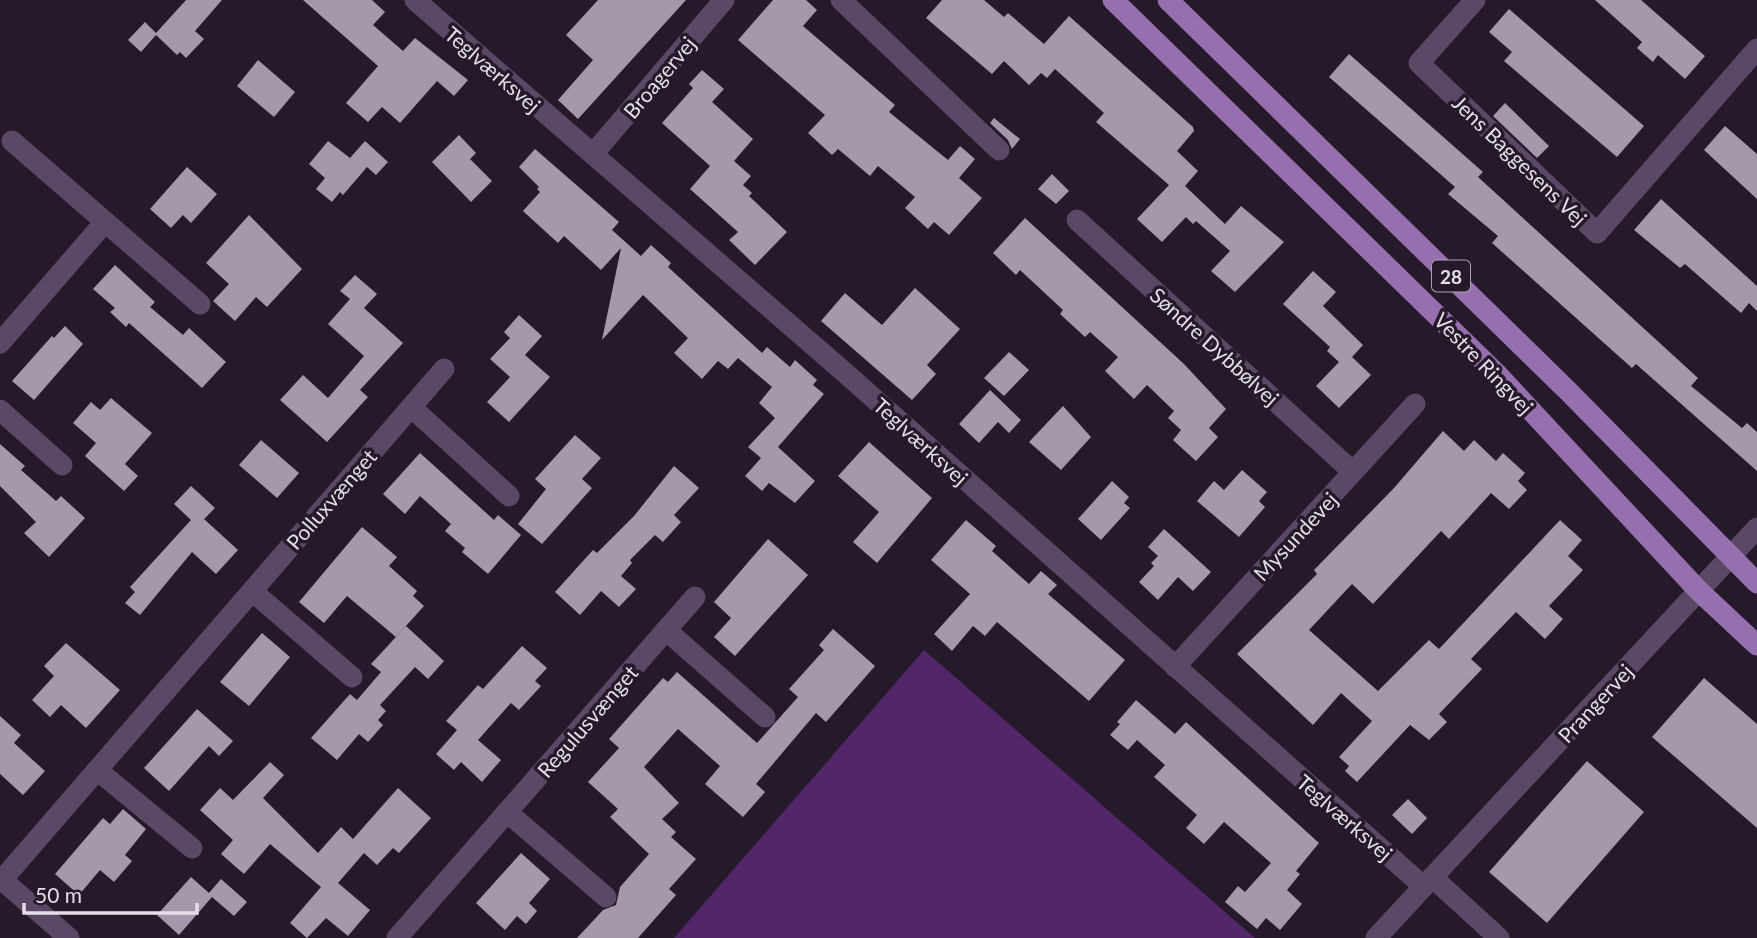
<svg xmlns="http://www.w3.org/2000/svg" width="1757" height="938" font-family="Lato,sans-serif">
<rect width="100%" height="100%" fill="#241a29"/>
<path fill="#532669" d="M924,650L1255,938H674Z"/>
<g fill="#a598ac">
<path d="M186,0H222L195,31L204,39L186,58L180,52L177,55L156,35L141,52L128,40L145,22L156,33Z"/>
<path d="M303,0H372L385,12L373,25L403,51L415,38L468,80L454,96L437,81L400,123L382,107L368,122L346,103L378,66Z"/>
<path d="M598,0H686L578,119L558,100L593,60L566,35Z"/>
<path d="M773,0H806L817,10L803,26L895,105L889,112L948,160L960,146L975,159L959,178L982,198L949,235L934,222L928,229L905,208L915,197L878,166L870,176L838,149L832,155L808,133L825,115L738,40Z"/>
<path d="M942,0H984L1004,17L1008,13L1044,44L1069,16L1193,127L1194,131L1177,151L1198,171L1185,186L1225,224L1241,206L1284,242L1235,292L1211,271L1230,251L1196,221L1193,224L1186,217L1162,242L1137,219L1169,185L1096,122L1104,113L1055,69L1047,78L1041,73L1029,85L1004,61L992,74L926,18Z"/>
<path d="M1595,0H1641L1705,56L1685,79L1658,55L1653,62L1637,48L1642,42Z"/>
<path d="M1509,9L1644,126L1617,157L1504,61L1512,52L1489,32Z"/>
<path d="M1349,54L1483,172L1478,177L1686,367L1698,378L1691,386L1742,428L1747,423L1757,432V471L1636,364L1632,368L1492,243L1498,236L1448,194L1455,187L1329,77Z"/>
<path d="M258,60L295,92L274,117L237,86Z"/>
<path d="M702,70L724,89L712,102L753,139L734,161L751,176L743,185L752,193L749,196L787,232L755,265L729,240L738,232L690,189L710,166L662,123L693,88L689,84Z"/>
<path d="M1505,103L1549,146L1537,158L1493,116Z"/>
<path d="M994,118L1020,139L1012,149L1008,140L990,123Z"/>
<path d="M1725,126L1757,154V199L1704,150Z"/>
<path d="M459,135L476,153L470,159L492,181L471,202L432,162Z"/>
<path d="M328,141L350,158L365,141L388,162L376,175L367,167L343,195L340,192L332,202L316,189L325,178L309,164Z"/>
<path d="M535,149L619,222L612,230L641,256L651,245L671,263L668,267L762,353L767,347L790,367L795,360L817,380L813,385L824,394L778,447L815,481L795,503L769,483L762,491L745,476L761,458L748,447L775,418L759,403L772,387L738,358L728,369L718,361L702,379L674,353L688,338L643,295L602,340L621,248L601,270L564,236L558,243L523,211L540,192L537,189L539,187L519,167Z"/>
<path d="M187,167L217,194L191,223L183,215L171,228L150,209Z"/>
<path d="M1052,174L1069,191L1056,204L1038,189Z"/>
<path d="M1661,199L1757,286V311L1749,303L1741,313L1685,264L1680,268L1634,230Z"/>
<path d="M249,215L302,269L267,307L256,297L235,321L213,301L229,284L206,263Z"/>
<path d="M1025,218L1184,364L1226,409L1209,428L1218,437L1196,461L1173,440L1181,430L1168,418L1174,411L1147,385L1134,399L1105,371L1118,357L1090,332L1085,337L1060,314L1063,310L1020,270L1016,275L993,253Z"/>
<path d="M115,265L155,302L150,307L183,335L189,328L226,362L202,388L129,323L126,327L110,312L115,308L93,289Z"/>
<path d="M1313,271L1336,292L1323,306L1363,345L1352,357L1371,375L1339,408L1316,386L1339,362L1327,351L1330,347L1283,304Z"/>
<path d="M355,275L377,294L364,308L403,343L360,390L368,397L327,442L280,400L303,375L328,398L364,356L328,324L350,299L340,291Z"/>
<path d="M915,288L960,329L927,365L936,374L912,400L821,321L845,293L882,325Z"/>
<path d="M519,315L542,336L525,355L550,377L509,422L487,402L510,377L490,359L510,338L504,332Z"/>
<path d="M65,326L83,344L34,400L12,381L52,336L54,338Z"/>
<path d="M1009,352L1029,370L1004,396L984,378Z"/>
<path d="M990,390L1021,420L1009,433L998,422L979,443L959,424Z"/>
<path d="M111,398L152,433L125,464L138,476L124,491L85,456L96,443L73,423L91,402L100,410Z"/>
<path d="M1063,406L1091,437L1061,470L1029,442Z"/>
<path d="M1443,431L1464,451L1474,440L1496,461L1503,453L1525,473L1518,481L1527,490L1509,509L1491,493L1449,539L1441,531L1373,604L1352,584L1309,630L1378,691L1429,640L1439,649L1560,520L1582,540L1568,556L1583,570L1549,606L1563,619L1545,639L1516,612L1471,659L1482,669L1439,714L1447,722L1429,740L1410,725L1357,782L1345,771L1349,766L1339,757L1372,721L1341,693L1313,725L1237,654L1317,574L1314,570L1394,488Z"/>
<path d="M575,435L601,458L582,479L592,488L542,544L518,524L546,489L535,479Z"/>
<path d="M261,440L299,473L277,498L239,465Z"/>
<path d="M869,442L932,498L877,563L853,542L879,512L838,476Z"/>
<path d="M0,444L25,466L21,470L56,501L61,496L85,518L49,557L24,533L36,522L0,486Z"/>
<path d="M420,453L494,520L498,515L521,535L488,574L462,552L465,548L445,531L451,524L420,496L405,514L383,494Z"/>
<path d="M674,466L699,488L674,515L681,522L663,542L655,535L630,560L632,563L621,576L636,589L619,607L601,591L580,615L555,592L593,550L597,553L634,516Z"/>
<path d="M1242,470L1267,492L1259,501L1265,507L1239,537L1197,501L1214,481L1224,490Z"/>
<path d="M1112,481L1129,497L1124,503L1130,508L1101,540L1078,519Z"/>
<path d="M191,486L215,508L204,519L238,550L216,574L192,552L140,615L125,603L135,592L130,587L191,520L174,504Z"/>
<path d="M966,520L996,546L992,551L1029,584L1041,571L1057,585L1048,594L1125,660L1089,701L997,622L985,636L973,626L952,651L934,634L970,594L931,560Z"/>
<path d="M362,527L397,557L389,566L417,591L413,596L424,606L396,637L347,596L324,623L299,602Z"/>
<path d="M1164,529L1211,572L1193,591L1178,577L1158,600L1139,582L1154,566L1151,563L1158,556L1148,547Z"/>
<path d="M768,539L808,575L735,656L714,637L731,618L714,602Z"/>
<path d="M406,626L444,661L428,679L415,667L380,705L386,711L378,720L383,725L368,742L359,734L337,760L311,738L350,694L357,700L381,672L371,664Z"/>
<path d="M833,629L875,666L826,722L816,713L756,784L765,792L743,817L705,784L720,766L678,729L644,767L679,803L662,819L676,832L671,837L696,859L669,889L676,895L638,938H577L603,910L616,905L620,887L649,854L610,817L618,809L588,782L619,748L609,739L663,678L668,682L677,672L757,743L798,697L789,689L824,650L819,645Z"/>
<path d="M262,633L290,657L249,706L220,682Z"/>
<path d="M66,643L120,690L86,728L61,705L50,717L32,700L54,676L44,666Z"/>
<path d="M522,646L547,668L535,681L541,686L519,710L511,703L478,740L501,760L482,782L461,762L454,770L436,754L457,730L446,721L478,685L483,689Z"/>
<path d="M1704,678L1757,724V828L1652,737Z"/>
<path d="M1136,700L1175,734L1186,722L1319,843L1296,871L1300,874L1287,890L1302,904L1280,930L1266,918L1257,929L1225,902L1238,886L1245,892L1271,863L1224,822L1204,844L1186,828L1197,815L1154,777L1165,765L1137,740L1128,750L1110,735L1120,724L1117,722Z"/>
<path d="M197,709L233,741L219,756L209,746L169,791L144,768Z"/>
<path d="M0,716L21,735L14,743L45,771L23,795L0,774Z"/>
<path d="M1587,761L1644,812L1547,923L1489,872Z"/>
<path d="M270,762L284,775L263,798L318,853L341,827L353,839L398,788L431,818L399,853L393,848L377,865L364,853L338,883L370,910L348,936L326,918L307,938L290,923L321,887L270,844L244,874L221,854L233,840L200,810L220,788L233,800Z"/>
<path d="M1408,799L1427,818L1412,834L1392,815Z"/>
<path d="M123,809L146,829L125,855L132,861L114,882L100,870L79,895L55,874L103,818L110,824Z"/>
<path d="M521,853L550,879L529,903L537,911L526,924L517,916L505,930L476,903Z"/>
<path d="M191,877L209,893L221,879L247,902L234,916L212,897L179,935L157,915Z"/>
</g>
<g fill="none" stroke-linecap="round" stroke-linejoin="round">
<g stroke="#5b4766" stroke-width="21">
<path d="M415,0L843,371L1423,886"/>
<path d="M841,0L999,150"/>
<path d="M1475,0L1419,63L1597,233L1757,49"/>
<path d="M12,141L200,304"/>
<path d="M593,154L724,0"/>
<path d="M1077,220L1353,472"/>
<path d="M0,343L105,222"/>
<path d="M411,407L509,496"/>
<path d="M0,410L62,465"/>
<path d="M252,591L352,677"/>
<path d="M666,630L765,717"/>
<path d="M1175,667L1415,404"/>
<path d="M97,770L192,848"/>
<path d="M507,812L606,897"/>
<path d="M1432,877L1499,938"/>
<path d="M0,878L69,938"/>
<path d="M2,880L444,369"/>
<path d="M397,938L695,597"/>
<path d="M1376,938L1757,528"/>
</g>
<g stroke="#986fae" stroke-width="21">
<path d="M1113,0L1496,373L1699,591L1757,645"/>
<path d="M1168,0L1569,392L1757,583"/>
</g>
</g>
<g text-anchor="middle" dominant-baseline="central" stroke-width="7" stroke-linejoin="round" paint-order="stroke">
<rect fill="#241a29" stroke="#aba3af" stroke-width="2" x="1432" y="260.5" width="38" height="31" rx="5"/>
<g font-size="19" font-weight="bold" fill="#e5dee9">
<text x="1451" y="276">28</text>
</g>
<g font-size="21" fill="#e5dee9" stroke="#241a29">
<text transform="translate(493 69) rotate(41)">Teglværksvej</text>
<text transform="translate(659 77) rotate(-50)">Broagervej</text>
<text transform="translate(1520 160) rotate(44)">Jens Baggesens Vej</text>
<text transform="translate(1215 346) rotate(42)">Søndre Dybbølvej</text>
<text transform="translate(1484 363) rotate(46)">Vestre Ringvej</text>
<text transform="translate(921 441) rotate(42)">Teglværksvej</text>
<text transform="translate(331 499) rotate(-49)">Polluxvænget</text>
<text transform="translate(1295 536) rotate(-47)">Mysundevej</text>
<text transform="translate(1595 703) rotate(-47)">Prangervej</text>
<text transform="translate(587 721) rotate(-49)">Regulusvænget</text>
<text transform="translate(1345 817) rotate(41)">Teglværksvej</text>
</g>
</g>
<path d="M24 903v10h173v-10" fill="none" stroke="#e5dee9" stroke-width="3.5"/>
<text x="35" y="903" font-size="21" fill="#e5dee9" stroke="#241a29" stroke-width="5" paint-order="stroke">50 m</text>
</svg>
